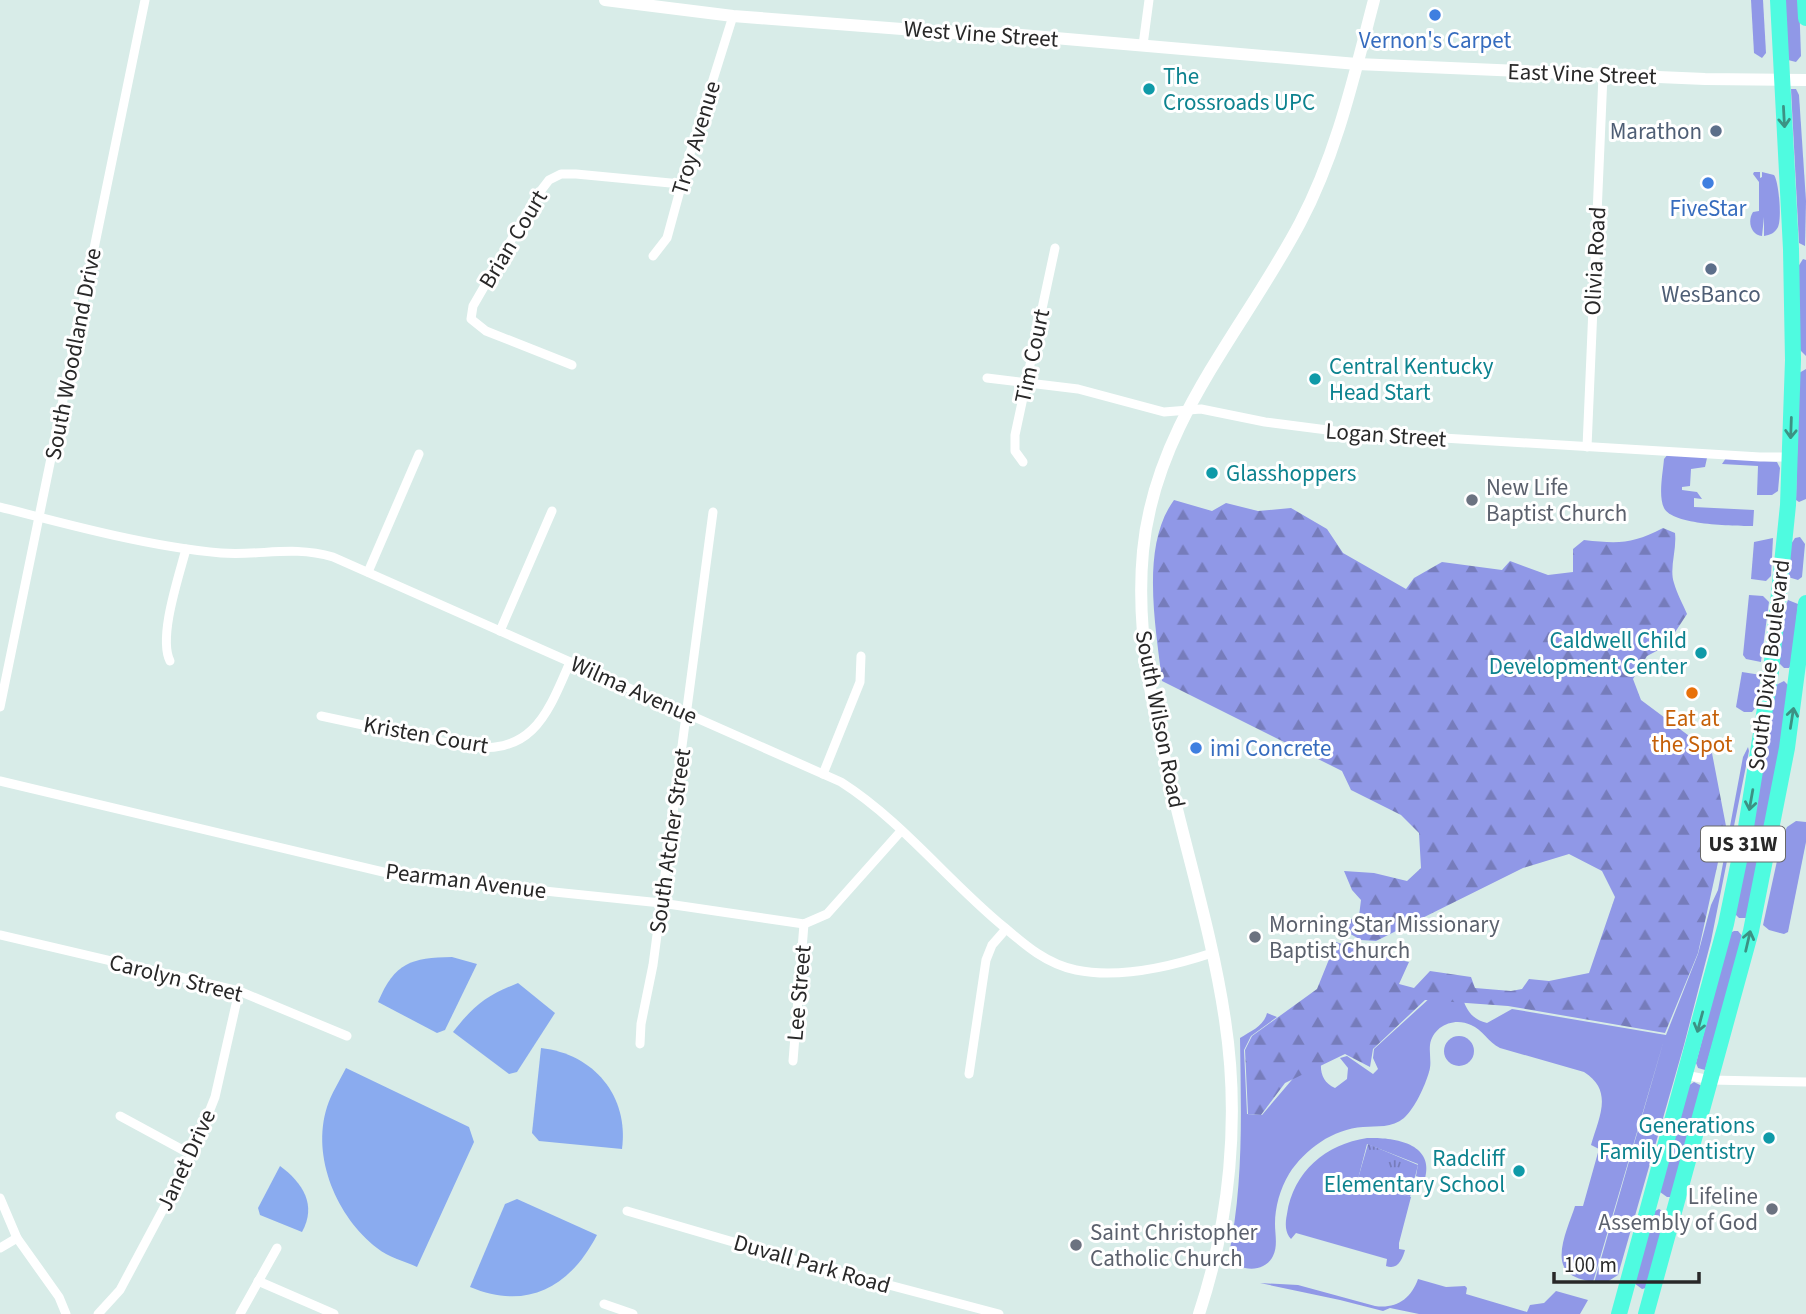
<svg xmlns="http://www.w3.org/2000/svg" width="1806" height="1314" font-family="'Source Sans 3',sans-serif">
<defs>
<pattern id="forest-firs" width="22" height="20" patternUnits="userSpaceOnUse" patternTransform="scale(1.75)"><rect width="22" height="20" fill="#9098e7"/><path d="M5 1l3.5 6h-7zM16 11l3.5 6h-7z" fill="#767cbb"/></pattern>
<pattern id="park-tufts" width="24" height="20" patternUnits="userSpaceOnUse" patternTransform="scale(1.75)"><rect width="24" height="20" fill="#9098e7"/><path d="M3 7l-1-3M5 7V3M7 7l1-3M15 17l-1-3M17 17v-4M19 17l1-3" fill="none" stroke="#767cbb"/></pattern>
</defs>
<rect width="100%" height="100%" fill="#d8ece8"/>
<g fill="#9098e7">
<path d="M1751,0H1763L1766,53L1762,58L1754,53Z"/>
<path d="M1785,0H1799L1801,56L1796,62L1788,60Z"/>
<path d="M1791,89H1796L1799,95L1806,201L1805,246L1799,243Z"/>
<path d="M1760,172V178L1762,177V172L1774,175C1779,182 1782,218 1778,227C1775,233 1770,235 1764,236V217L1762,236C1751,235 1747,221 1753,212L1759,211V182L1753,174L1754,172Z"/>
<path d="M1803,259L1806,260V356L1799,349L1798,267Z"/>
<path d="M1806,369V499L1799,502L1796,500L1799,373Z"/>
<path d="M1668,454L1707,458L1705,467L1691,469L1690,486L1682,487V490L1697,492L1702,499L1694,498V507L1754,510L1753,526C1734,526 1672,525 1664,508C1658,496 1663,472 1664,459Z"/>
<path d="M1726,458L1777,462L1780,468L1778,491L1772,495H1757L1758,466L1722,464Z"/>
<path d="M1800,537L1805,544L1802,577L1798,580L1788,577L1791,544L1795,538Z"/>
<path d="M1773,538L1771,576L1766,581L1751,579L1754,542Z"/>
<path d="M1749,595L1763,596L1769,602L1761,662L1746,659L1743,655Z"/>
<path d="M1788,600L1798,604L1792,664L1789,668H1784L1779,663L1786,605Z"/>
<path d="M1742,672L1761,675L1756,707L1752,712H1744L1736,707Z"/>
<path d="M1784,681L1788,685L1782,743L1746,918H1739L1734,913L1776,685Z"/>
<path d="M1748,747L1749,751L1711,941L1684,1045L1618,1275L1607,1282L1594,1283L1664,1040L1593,1282C1584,1280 1573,1278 1567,1271C1553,1256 1570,1223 1575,1206H1583L1599,1149L1591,1145C1599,1117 1614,1091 1584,1072L1500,1048C1488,1042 1482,1029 1471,1025C1454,1017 1433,1026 1430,1045C1429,1054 1432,1063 1429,1072C1425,1086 1415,1108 1404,1118C1392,1128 1377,1126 1363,1127C1333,1129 1305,1149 1289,1174C1280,1189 1275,1207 1275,1224C1275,1234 1278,1246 1273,1256C1264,1274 1240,1271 1228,1259C1244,1185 1241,1112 1240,1038C1251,1031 1264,1026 1267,1013L1277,1017L1251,1036L1244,1050L1247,1114L1262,1115L1296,1075L1321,1062C1320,1074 1324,1083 1335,1088L1347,1079L1348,1068L1340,1058L1347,1056L1373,1074L1378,1069L1373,1058L1374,1049L1431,997L1463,999C1467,1012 1474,1020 1487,1023L1512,1009L1666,1035L1698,954L1711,905L1718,890L1743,757Z"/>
<path d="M1796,821L1806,822V842L1788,932L1784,934L1769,930L1763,925L1782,838L1787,827Z"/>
<path d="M1734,931H1738L1743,937L1705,1070L1698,1068L1696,1063L1730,933Z"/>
<circle cx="1459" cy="1051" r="15"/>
<path d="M1694,1082L1702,1086L1671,1197H1667L1660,1192L1688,1086Z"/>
<path d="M1367,1138C1394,1137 1435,1143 1425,1179L1416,1176L1418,1164L1367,1144L1357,1183L1411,1197L1399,1243V1249L1405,1250C1402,1260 1398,1270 1386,1266L1387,1259L1296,1233L1291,1239C1285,1233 1285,1223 1287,1214C1293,1172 1326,1144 1367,1138Z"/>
<path d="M1659,1209L1666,1213L1646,1288L1642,1289L1634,1283L1655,1211Z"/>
<path d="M1418,1279L1446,1287L1465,1286L1467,1288L1466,1294L1527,1312L1530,1305L1544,1303L1556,1291L1588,1300L1580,1314H1419L1390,1308L1383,1311L1340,1300L1260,1283L1298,1285L1375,1306C1396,1309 1411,1299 1418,1279Z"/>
</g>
<path fill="url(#forest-firs)" d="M1174,500L1212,511L1226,503L1258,511L1291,508L1327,529L1343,553L1406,589L1414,578L1442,562L1502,570L1510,561L1548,575L1573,572V549L1584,540C1619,544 1632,544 1663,528L1675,533C1677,550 1669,568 1674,583C1677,594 1683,604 1687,614L1666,646L1647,656L1633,679L1641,700L1712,753L1726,826L1698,953L1665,1033L1508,1006L1425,1000L1373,1049L1370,1067L1345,1054L1285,1083L1261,1115L1248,1114L1245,1050L1252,1036L1317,989L1336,942L1362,951L1409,962L1399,984L1414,988L1430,971L1471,977L1475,988L1511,991L1522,989L1529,979L1549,981L1589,973L1615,897L1602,871L1569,854L1523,868L1376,941L1361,940L1340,928L1344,922L1359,916L1361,900L1352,890L1344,871L1374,873L1407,881L1421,868L1419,833L1401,815L1351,790L1342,771L1162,681C1156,628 1140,546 1174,500Z"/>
<path fill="url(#park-tufts)" d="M1368,1144L1418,1165L1410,1197L1357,1182Z"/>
<g fill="#8aabef">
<path d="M452,957L477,964L445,1030L437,1033L378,1002C395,962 411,958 452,957Z"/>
<path d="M518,983L555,1013L517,1072L509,1074L453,1032C474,1005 486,996 518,983Z"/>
<path d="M541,1048C594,1054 629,1096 622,1149L539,1141L532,1133Z"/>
<path d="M346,1068L469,1127L474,1142L417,1267C404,1261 388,1257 377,1248C337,1217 311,1157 327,1107C331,1094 340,1080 346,1068Z"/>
<path d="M280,1166C303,1183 317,1205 302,1232L260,1215L258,1208Z"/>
<path d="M517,1199L597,1235C570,1287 527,1311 470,1287L505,1204Z"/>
</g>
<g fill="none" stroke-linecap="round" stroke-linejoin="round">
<g stroke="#fff" stroke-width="9">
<path d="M1143,45L1149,0"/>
<path d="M653,256L667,238L691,150L733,16"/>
<path d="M572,365L486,331L471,319L473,306L536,197L549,180L561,174H576L681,184"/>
<path d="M987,378L1078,389L1164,412L1201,409L1265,422L1343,432L1760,457H1790"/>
<path d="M1587,447L1603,75"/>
<path d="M1023,462L1015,451V435L1055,248"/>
<path d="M0,507C69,525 151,547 221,553C262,556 292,545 333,557L841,782C902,821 948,881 1004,927C1026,946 1047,964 1076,970C1120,979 1170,967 1212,953"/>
<path d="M368,572L419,454"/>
<path d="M500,631L552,511"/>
<path d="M170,661C158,637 179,576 186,549"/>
<path d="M0,707L145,0"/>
<path d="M321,716L461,746C531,757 546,718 570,662"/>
<path d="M823,774L860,682L861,656"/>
<path d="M0,781L400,876L661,903L804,924L827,914L901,831"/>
<path d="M0,935L239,991L347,1036"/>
<path d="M640,1044L641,1024L653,965L713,512"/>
<path d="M793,1061L804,924"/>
<path d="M969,1074L986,960L992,945L1006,929"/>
<path d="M1685,1075L1711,1080L1806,1082"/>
<path d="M120,1116L192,1155"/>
<path d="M0,1198L17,1238L59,1297L66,1314"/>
<path d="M627,1211L798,1261L999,1314"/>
<path d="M0,1248L17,1238"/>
<path d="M258,1281L334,1314"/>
<path d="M604,1304L633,1314"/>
<path d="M98,1314L120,1290L192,1155L215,1097L239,991"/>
<path d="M240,1314L277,1248"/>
</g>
<g stroke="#fff" stroke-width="12">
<path d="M605,0L733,16L954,33L1009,34L1357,64L1705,79L1806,80"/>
<path d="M1199,1314C1230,1220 1240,1118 1225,1020C1214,945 1192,871 1174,797C1154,716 1135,635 1143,551C1155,424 1243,331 1300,223C1337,153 1354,76 1374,0"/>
</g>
<g stroke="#4ffbe0" stroke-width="16">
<path d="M1805,0L1806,18"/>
<path d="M1619,1314L1726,924L1746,827L1771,671L1788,505L1793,360L1791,249L1778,0"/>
<path d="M1646,1314L1751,931L1787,748L1806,603"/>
</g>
</g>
<defs><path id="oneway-shaft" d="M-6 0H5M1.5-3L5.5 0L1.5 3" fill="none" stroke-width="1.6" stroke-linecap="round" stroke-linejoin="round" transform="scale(1.75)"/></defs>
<g stroke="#3c9284">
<use href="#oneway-shaft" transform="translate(1784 117) rotate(87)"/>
<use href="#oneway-shaft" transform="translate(1791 428) rotate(92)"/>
<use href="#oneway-shaft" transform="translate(1792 718) rotate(-81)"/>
<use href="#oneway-shaft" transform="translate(1751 800) rotate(100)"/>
<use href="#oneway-shaft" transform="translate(1748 941) rotate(-77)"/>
<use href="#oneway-shaft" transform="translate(1700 1022) rotate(105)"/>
</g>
<g fill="#3f7fe0" stroke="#fff" stroke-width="2.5">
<circle cx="1435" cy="15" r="7"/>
<circle cx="1708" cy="183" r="7"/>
<circle cx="1196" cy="748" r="7"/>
</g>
<g fill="#0f9aa8" stroke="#fff" stroke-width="2.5">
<circle cx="1149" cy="89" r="7"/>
<circle cx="1315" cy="379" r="7"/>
<circle cx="1212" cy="473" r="7"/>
<circle cx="1701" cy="653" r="7"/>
<circle cx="1769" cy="1138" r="7"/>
<circle cx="1519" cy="1171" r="7"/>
</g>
<g fill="#5c6f8a" stroke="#fff" stroke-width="2.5">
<circle cx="1716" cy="131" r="7"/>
<circle cx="1711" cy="269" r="7"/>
</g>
<g fill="#6b7280" stroke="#fff" stroke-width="2.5">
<circle cx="1472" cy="500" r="7"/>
<circle cx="1255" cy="937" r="7"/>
<circle cx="1772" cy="1209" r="7"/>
<circle cx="1076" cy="1245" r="7"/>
</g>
<circle fill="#e8710a" stroke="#fff" stroke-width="2.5" cx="1692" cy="693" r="7"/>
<g text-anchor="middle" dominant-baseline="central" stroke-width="6" stroke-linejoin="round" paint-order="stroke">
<rect fill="#fff" stroke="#686868" stroke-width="2" x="1701" y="826.5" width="84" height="35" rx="5"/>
<g font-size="21" font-weight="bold" fill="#282828">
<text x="1743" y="844">US 31W</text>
</g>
<g font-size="23" fill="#282828" stroke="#fff">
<text transform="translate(981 34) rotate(4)">West Vine Street</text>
<text transform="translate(1582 74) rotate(2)">East Vine Street</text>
<text transform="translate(696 138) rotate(-73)">Troy Avenue</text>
<text transform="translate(513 239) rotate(-59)">Brian Court</text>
<text transform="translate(1595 261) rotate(-87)">Olivia Road</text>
<text transform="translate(73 354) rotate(-79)">South Woodland Drive</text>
<text transform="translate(1032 356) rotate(-78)">Tim Court</text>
<text transform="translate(1386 435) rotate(4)">Logan Street</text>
<text transform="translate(1769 665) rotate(-83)">South Dixie Boulevard</text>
<text transform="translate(634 690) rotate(24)">Wilma Avenue</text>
<text transform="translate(1160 719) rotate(79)">South Wilson Road</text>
<text transform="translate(426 735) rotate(10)">Kristen Court</text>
<text transform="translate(670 841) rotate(-82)">South Atcher Street</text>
<text transform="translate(466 881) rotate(7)">Pearman Avenue</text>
<text transform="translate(176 978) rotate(14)">Carolyn Street</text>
<text transform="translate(799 993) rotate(-85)">Lee Street</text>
<text transform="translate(186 1160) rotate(-65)">Janet Drive</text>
<text transform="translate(812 1264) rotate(16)">Duvall Park Road</text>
</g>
<g font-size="23" fill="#366cbe" stroke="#fff">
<text x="1435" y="40">Vernon's Carpet</text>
<text x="1708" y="208">FiveStar</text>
<text x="1210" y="748" text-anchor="start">imi Concrete</text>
</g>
<g font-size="23" fill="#0d838f" stroke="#fff" text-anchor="start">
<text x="1163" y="76">The<tspan x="1163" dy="26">Crossroads UPC</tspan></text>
<text x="1329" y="366">Central Kentucky<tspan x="1329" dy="26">Head Start</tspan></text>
<text x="1226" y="473">Glasshoppers</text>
<text x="1687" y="640" text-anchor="end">Caldwell Child<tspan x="1687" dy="26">Development Center</tspan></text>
<text x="1755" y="1125" text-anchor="end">Generations<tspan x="1755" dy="26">Family Dentistry</tspan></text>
<text x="1505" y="1158" text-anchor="end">Radcliff<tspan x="1505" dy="26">Elementary School</tspan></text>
</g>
<g font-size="23" fill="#4e5e75" stroke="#fff" text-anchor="end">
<text x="1702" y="131">Marathon</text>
<text x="1711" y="294" text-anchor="middle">WesBanco</text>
</g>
<g font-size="23" fill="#5b616d" stroke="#fff" text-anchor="start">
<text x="1486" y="487">New Life<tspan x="1486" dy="26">Baptist Church</tspan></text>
<text x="1269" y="924">Morning Star Missionary<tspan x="1269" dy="26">Baptist Church</tspan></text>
<text x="1758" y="1196" text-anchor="end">Lifeline<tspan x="1758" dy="26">Assembly of God</tspan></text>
<text x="1090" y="1232">Saint Christopher<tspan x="1090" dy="26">Catholic Church</tspan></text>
</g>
<g font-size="23" fill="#c56008" stroke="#fff">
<text x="1692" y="718">Eat at<tspan x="1692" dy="26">the Spot</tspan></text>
</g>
</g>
<path d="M1554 1272v10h145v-10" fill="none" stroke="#282828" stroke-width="3.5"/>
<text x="1564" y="1272" font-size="21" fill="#282828" stroke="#ffffff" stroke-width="5" paint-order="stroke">100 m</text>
</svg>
